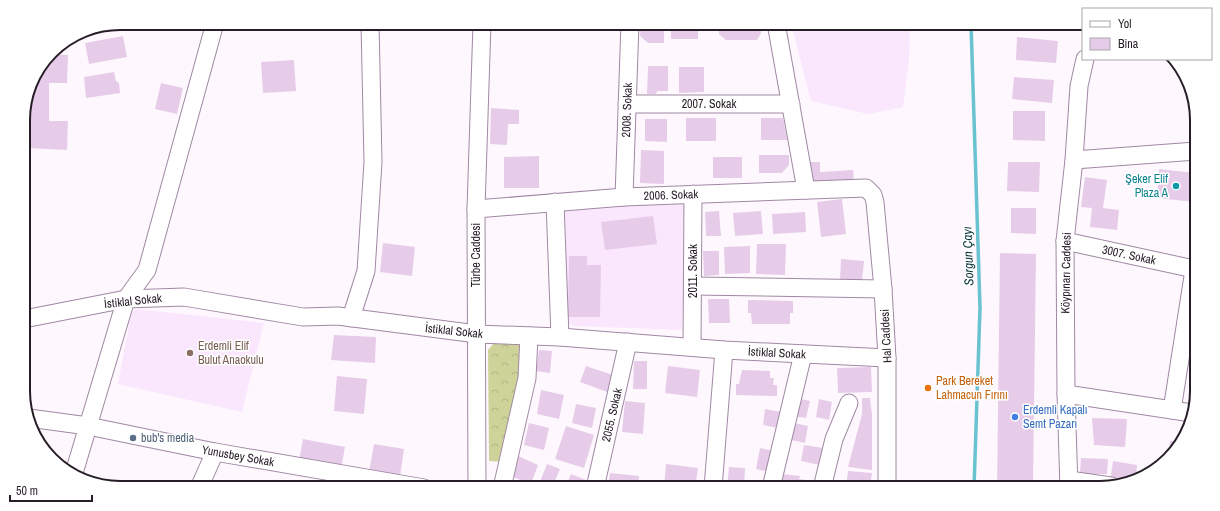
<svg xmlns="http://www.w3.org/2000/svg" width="1220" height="511" font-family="'Archivo Narrow',sans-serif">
<defs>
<pattern id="forest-crowns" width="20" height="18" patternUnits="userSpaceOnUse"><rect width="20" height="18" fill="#ced499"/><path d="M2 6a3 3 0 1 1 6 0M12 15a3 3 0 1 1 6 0" fill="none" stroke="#b1b684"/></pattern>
</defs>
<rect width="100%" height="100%" fill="#fef8fe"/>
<g fill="#fae7fd">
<path d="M791,23H910L909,59L903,107L868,114L811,101Z"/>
<path d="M678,198L687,209L682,330L573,326L566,321L565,211Z"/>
<path d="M137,309L264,323L242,412L118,384L131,313Z"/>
</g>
<path fill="url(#forest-crowns)" d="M495,342L524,344L521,383L504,462L489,461L488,350Z"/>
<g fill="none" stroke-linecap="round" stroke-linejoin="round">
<path stroke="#68c2d0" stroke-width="3.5" d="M971,23L980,308L974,488"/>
</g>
<g fill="#e6cce9">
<path d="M641,23H664V43H648L640,36Z"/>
<rect x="671" y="23" width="27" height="16"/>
<path d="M722,23H757V25H761V33L757,40H726L719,34V25H722Z"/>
<path d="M123,36L127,57L89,64L85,43Z"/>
<path d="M1017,37L1058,41L1056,63L1016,60Z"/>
<path d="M50,54L68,55L67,83H49V121H68L67,150L26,148L25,106L33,77Z"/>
<path d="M294,60L296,91L263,93L261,62Z"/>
<path d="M648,66H668V91H658L655,94H647Z"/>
<path d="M679,67H704V92L679,93Z"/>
<path d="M114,72L116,81L119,83L120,93L86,98L84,77Z"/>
<path d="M1014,77L1054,80L1052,103L1012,99Z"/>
<path d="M161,83L183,88L177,114L155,109Z"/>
<path d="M491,108L519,110V124H508L507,145L490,144Z"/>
<path d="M1013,111H1045V141L1013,140Z"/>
<rect x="686" y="118" width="30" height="23"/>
<path d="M761,118H783L787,140H761Z"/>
<path d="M645,119H667V142L645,141Z"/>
<path d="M641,150L664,151V184L640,183Z"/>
<path d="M759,155H789V165L782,173H759Z"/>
<path d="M539,156V188H504V157Z"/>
<rect x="713" y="157" width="29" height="21"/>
<path d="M808,162H820V172L853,170L854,182L810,185Z"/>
<path d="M1008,162H1040L1039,192L1007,191Z"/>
<path d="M1159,169L1195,173V202L1157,198Z"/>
<path d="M1085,177L1107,180L1103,208L1119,210L1117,230L1090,227L1092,208L1081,207Z"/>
<path d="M842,199L846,234L821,237L817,202Z"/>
<path d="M1011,208H1036V234L1011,233Z"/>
<path d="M719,211L721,236H706L705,212Z"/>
<path d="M761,211L763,234L735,236L733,213Z"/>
<path d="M805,212L806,232L773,234L772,214Z"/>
<path d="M653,216L657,244L605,250L601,222Z"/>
<path d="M383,243L415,247L412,276L380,272Z"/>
<path d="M757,244H786L785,275L756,274Z"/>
<path d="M750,246V273L725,274L724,247Z"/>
<path d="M703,251H719V275L704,276Z"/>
<path d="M1000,253L1036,254L1033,488H997Z"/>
<path d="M569,256H587V265H601L600,317H568Z"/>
<path d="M841,259L864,261L862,282L840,280Z"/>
<path d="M708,299H729L730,323H709Z"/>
<path d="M748,300L793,301V313H790V324H752L751,313H748Z"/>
<path d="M334,335L376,337L375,363L331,360Z"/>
<path d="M539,350L552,351L550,373L536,371Z"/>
<path d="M634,361H647V389H633Z"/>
<path d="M586,366L616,376L610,393L580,382Z"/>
<path d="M668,366L700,370L697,397L665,393Z"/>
<path d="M871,367L872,392L838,393L837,368Z"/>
<path d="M742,370L770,371V378H774L773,385H777V396L736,395V384H739Z"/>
<path d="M337,376L367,379L364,414L334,411Z"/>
<path d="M541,390L564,395L559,419L537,414Z"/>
<path d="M796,398L810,401L806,418L792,416Z"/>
<path d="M862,398H870L872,415V470L848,467L862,414Z"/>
<path d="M819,399L832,402L829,420L816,417Z"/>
<path d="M625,401L645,403L643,434L622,432Z"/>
<path d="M576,404L596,408L592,428L572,423Z"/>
<path d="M765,409L781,412L778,428L763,425Z"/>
<path d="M1092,418L1127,419L1125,447L1094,445Z"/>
<path d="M529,423L549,428L544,450L524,445Z"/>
<path d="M794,423L808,426L805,443L791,440Z"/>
<path d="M566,426L594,435L584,468L555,459Z"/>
<path d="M303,439L345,447L341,469L299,461Z"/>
<path d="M1170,441H1178L1169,453Z"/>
<path d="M374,444L404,449L400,477L369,472Z"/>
<path d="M804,445L823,448L820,465L801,461Z"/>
<path d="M760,448L778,452L774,473L756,469Z"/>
<path d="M518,456L538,465L531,484L510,476Z"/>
<path d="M1081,458L1108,459L1107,474H1080Z"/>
<path d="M1113,461L1137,465L1136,477L1119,483L1110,482Z"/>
<path d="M1154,462L1162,464L1159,468L1152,471Z"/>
<path d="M547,464L560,469L552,488H549L539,484Z"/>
<path d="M666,464L698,468L695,488H664Z"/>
<path d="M729,467L745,468L744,488H727Z"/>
<path d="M848,471L872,473L870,488H846Z"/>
<path d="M610,473L639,476L638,488H608Z"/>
<path d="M571,474L586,480L583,488H565Z"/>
<path d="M782,474L800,476L799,479L821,482L820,488H780Z"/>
<path d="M825,482L842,483V488H824Z"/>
</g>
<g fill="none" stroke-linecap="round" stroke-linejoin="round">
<g stroke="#a088a3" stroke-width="19">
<g id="minor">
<path d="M776,23L806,190"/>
<path d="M627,104H791"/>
<path d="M1074,160L1196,151"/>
<path d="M624,197L630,23"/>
<path d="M555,202L560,337"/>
<path d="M476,209L624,197L866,188L873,195L875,202L883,289L887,358V488"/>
<path d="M1065,241L1194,269"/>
<path d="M693,286L883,289"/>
<path d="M351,318L366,271L373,162L370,23"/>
<path d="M24,319L126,299L184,297L303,317L338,316L477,334L560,337L724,350L887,358"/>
<path d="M692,347L693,194"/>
<path d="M1066,394L1192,413"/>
<path d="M1172,410L1194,270"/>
<path d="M29,418L88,426L215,452L424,488"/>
<path d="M74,473L126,299L147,270L215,23"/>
<path d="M1069,480L1111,486"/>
<path d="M199,488L215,452"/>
<path d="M477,488L476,209L482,23"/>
<path d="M502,488L527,378L529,336"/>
<path d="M595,488L628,342"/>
<path d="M713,488L724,350"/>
<path d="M771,488L803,354"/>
<path d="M822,488L834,439L849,403"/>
<path d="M1069,488L1066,394L1065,241L1074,160L1079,86L1085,59"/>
</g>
</g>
<use href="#minor" stroke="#fff" stroke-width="17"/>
</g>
<circle fill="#0f9aa8" stroke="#fff" stroke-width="1.5" cx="1176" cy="186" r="4"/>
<circle fill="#8d6e63" stroke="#fff" stroke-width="1.5" cx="190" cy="353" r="4"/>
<circle fill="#e8710a" stroke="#fff" stroke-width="1.5" cx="928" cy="388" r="4"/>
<circle fill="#3f7fe0" stroke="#fff" stroke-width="1.5" cx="1015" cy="417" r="4"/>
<circle fill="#5c6f8a" stroke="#fff" stroke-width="1.5" cx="133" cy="438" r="4"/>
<g text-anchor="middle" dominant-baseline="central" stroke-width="3" stroke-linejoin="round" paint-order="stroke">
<g font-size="12" fill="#261d27" stroke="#fff">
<text x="709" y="104">2007. Sokak</text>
<text transform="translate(627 110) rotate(-88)">2008. Sokak</text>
<text transform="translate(671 195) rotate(-2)">2006. Sokak</text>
<text transform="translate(476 255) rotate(-90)">Türbe Caddesi</text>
<text transform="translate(1129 255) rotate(12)">3007. Sokak</text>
<text transform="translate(693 271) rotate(-90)">2011. Sokak</text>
<text transform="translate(1066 273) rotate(-89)">Köypınarı Caddesi</text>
<text transform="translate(133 301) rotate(-6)">İstiklal Sokak</text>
<text transform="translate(454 331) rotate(6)">İstiklal Sokak</text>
<text transform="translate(886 336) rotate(-93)">Hal Caddesi</text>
<text transform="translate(777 353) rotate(3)">İstiklal Sokak</text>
<text transform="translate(612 415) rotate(-77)">2055. Sokak</text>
<text transform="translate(238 456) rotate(10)">Yunusbey Sokak</text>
</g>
<g font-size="12" fill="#0d838f" stroke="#fff" text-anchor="end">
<text x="1168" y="179">Şeker Elif<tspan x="1168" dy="14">Plaza A</tspan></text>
</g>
<g font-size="12" fill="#785e54" stroke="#fff" text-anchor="start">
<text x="198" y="346">Erdemli Elif<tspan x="198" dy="14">Bulut Anaokulu</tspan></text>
</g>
<g font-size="12" fill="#c56008" stroke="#fff" text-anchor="start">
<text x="936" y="381">Park Bereket<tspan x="936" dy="14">Lahmacun Fırını</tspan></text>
</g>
<g font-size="12" fill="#366cbe" stroke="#fff" text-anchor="start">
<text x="1023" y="410">Erdemli Kapalı<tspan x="1023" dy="14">Semt Pazarı</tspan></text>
</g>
<g font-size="12" fill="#4e5e75" stroke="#fff" text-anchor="start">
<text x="141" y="438">bub's media</text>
</g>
<g font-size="13" font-style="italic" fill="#0a373d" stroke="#fff">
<text transform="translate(968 256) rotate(-92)">Sorgun Çayı</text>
</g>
</g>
<path d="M0 0H1220V511H0ZM120 30H1100A90 90 0 0 1 1190 120V391A90 90 0 0 1 1100 481H120A90 90 0 0 1 30 391V120A90 90 0 0 1 120 30Z" fill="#fff" fill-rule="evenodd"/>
<path fill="none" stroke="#261d27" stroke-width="2" d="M120 30H1100A90 90 0 0 1 1190 120V391A90 90 0 0 1 1100 481H120A90 90 0 0 1 30 391V120A90 90 0 0 1 120 30Z"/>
<rect x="1082" y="8" width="130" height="52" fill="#ffffff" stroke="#a8a5a9"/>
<rect x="1090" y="21" width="20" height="6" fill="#ffffff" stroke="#a8a5a9"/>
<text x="1118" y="28" font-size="12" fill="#261d27">Yol</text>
<rect x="1090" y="38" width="20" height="12" fill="#e6cce9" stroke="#a8a5a9"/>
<text x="1118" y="48" font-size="12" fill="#261d27">Bina</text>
<path d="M10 495v6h82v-6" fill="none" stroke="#261d27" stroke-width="2"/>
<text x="16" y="495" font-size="12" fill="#261d27" stroke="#ffffff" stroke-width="3" paint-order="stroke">50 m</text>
</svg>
